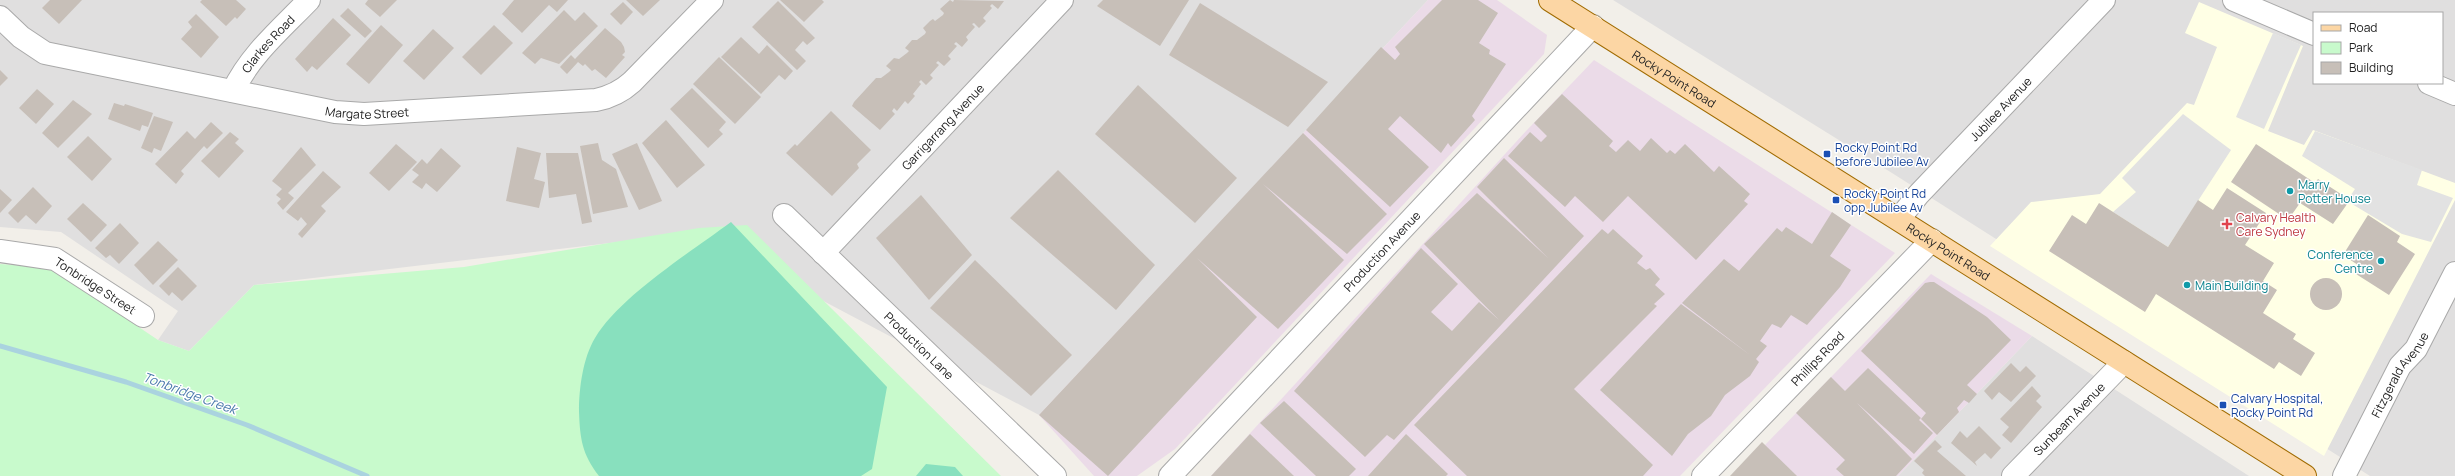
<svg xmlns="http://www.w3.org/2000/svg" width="2455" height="476" font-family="Manrope,sans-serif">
<rect width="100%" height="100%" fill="#f2efe9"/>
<g fill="#e0dfdf" fill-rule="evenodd">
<path d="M0,0H1428L1039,415L695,233L254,285L189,351L158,340L178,311L61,232L0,227Z"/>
<path d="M1613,0H2455V476H2370L1892,173ZM2314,13H2442V83H2314Z"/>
<path d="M2032,336L2249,476H1898Z"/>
</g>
<g fill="#ebdbe8">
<path d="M1428,0H1497L1547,35L1544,54L1175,449L1137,476H1094L1039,415Z"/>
<path d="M1594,60L1895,253L1680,476H1211L1527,130Z"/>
<path d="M1931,274L2032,336L1898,476H1735Z"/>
</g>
<path fill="#ffffe5" d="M2199,2L2303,46L2268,131L2304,145L2313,130L2455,183V200L2324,456L1990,246L2031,202L2100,194L2187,103L2194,105L2217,47L2185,33Z"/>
<path fill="#c8facc" d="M747,225L1001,476H0V264L51,268L158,340L189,351L254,285L464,267L699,228Z"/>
<g fill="#88e0be">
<path d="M731,222L887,387L872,469L861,476H599C582,454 580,439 579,411C579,388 583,358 595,338C619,297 692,251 731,222Z"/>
<path d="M926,464L955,467L963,476H916Z"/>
</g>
<g fill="#e2e2e2">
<path d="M2273,33L2301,45L2264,129L2236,117Z"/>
<path d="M2183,114L2231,150L2168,247L2113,212L2136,192L2122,178Z"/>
<path d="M2315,131L2422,170L2417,185L2453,198L2431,242L2402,234L2347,201L2355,189L2302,156Z"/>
</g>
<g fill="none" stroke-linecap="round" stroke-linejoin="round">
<path stroke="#aad3df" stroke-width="5" d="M0,346L126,382L247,425L367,476"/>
</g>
<g fill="#c7bfb8">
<path d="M50,0H82L59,24L42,8Z"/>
<path d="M202,0H236L246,9L237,19L235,17L226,26L200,2Z"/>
<path d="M368,0H397L380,17L365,4Z"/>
<path d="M514,0H568L557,12L549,5L522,33L502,14Z"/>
<path d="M626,0H660L643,16Z"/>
<path d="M780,0H822L824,2L804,22Z"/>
<path d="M950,0L953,2L954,0L1004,1L998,9L992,4L990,6L992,8L983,18L986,21L979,28L974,23L972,24L975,27L966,37L968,40L962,47L956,42L954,44L957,46L948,56L951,59L944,66L938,61L936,63L939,65L930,75L933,78L926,85L921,80L919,82L921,84L913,94L915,96L908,104L905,101L897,111L894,108L892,111L895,114L880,130L852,106L854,102L876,78H881L889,72L891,70L886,66L894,58L899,59L907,53L909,51L905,48L912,40H917L925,34L926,32L923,28L930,21L933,19L935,21L943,15L944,13L940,9Z"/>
<path d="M1103,0H1189L1160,46L1097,6Z"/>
<path d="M1442,0H1478L1498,13L1479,43L1490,50L1489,54L1506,64L1472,116L1475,120L1451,147L1448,143L1441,153L1400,116L1388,129L1429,167L1390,207L1306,130L1381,47L1395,60L1400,54L1395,47Z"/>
<path d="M778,1L815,38L807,45L803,41L795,50L806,61L797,70L752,27Z"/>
<path d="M623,2L633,12L621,25L610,14Z"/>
<path d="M1200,3L1328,82L1288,127L1169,55Z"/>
<path d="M348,8L372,31L365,38L340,16Z"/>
<path d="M564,10L575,21L584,12L598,26L559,64L541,58L535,64L522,53Z"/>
<path d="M196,14L219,37L201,58L181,39L192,27L188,22Z"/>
<path d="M333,18L351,35L317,70L312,66L307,72L295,59Z"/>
<path d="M381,25L403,45L369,84L346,64Z"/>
<path d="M494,25L513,43L481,75L462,57Z"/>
<path d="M605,28L621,42L624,47L625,52L622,55L625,57L606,78L595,69L592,71L585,64L583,66L578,62L567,74L560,67L571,55L575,59Z"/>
<path d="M433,29L454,48L424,80L403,61Z"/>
<path d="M741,37L759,54L767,45L793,71L785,80L779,75L761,94L721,57Z"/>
<path d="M719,57L761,97L735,124L693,84Z"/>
<path d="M0,70L8,78L0,86Z"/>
<path d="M1138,85L1237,178L1195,223L1095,134Z"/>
<path d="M692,88L726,122L719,130L723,134L708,148L670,109Z"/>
<path d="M37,89L54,104L36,124L19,108Z"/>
<path d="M1562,94L1613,141L1609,146L1616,152L1628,140L1640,151L1651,138L1667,153L1670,150L1675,154L1685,144L1714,172L1719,166L1750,194L1744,201L1748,204L1696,260L1628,196L1603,222L1575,196L1565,207L1508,156L1530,132L1541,142L1547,136L1534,123Z"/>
<path d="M73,100L92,114L58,148L42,133Z"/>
<path d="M114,103L124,106L125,104L153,113L148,127L142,125L140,131L108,119Z"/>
<path d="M831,111L871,150L857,164L859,168L832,196L786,153L795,144L797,146Z"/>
<path d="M154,116L173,122L161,151L154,148L152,153L141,148Z"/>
<path d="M666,120L705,165L677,188L642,143Z"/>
<path d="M211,122L223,133L207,149L204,146L181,171L184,174L176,184L155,164L187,131L195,139Z"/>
<path d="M230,132L239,139L235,143L244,151L219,178L201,161Z"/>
<path d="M1303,133L1387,214L1347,254L1263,184L1344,260L1278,329L1197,258L1257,317L1108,476L1039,415Z"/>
<path d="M88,136L112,159L92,181L67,157Z"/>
<path d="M598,143L602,160L616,169L628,207L593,214L580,146Z"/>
<path d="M637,143L662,201L639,210L612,154Z"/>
<path d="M396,144L417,162L389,191L369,173Z"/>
<path d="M2256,144L2315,183L2318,179L2350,200L2333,224L2300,203L2288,220L2231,182Z"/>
<path d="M301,147L316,165L288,193L294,198L283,210L277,203L281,199L276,195L282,189L272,181Z"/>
<path d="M517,147L541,153L534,179L545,182L539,208L506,201Z"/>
<path d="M441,148L461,166L437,192L426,183L422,189L412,182L419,175L412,170L422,159L427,164Z"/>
<path d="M546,153H578L592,222L582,224L576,194L549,198Z"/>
<path d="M1504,158L1584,236L1394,440L1387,435L1365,457L1294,391L1421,248L1458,284L1431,312L1452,331L1479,302L1499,320L1424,244L1477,193L1548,258L1477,187Z"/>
<path d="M1058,170L1155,265L1116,310L1010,218Z"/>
<path d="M323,171L341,187L321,206L326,211L302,238L298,234L307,224L301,217L298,221L286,212Z"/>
<path d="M33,187L52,206L36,224L26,215L18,223L8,213Z"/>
<path d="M2227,188L2266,213L2245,245L2274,263L2263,281L2277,290L2263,313L2296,334L2293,339L2315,353L2301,376L2279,362L2274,369L2156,294L2145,312L2049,251L2072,215L2086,224L2099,203L2168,247L2198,200L2213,210Z"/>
<path d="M0,189L12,200L0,213Z"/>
<path d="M921,195L972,255L929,300L876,238Z"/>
<path d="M83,203L107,225L91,242L67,219Z"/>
<path d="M1832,212L1851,225L1830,256L1851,270L1840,287L1807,325L1791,315L1781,328L1772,324L1760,341L1767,346L1756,359L1759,362L1750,376L1725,395L1711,416L1688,434L1672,456L1600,390L1681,304L1750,355L1682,303L1724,259L1739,271L1777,228L1782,232L1786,227L1812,244Z"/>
<path d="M2368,215L2400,236L2397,242L2415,254L2389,295L2356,274L2361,267L2343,255Z"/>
<path d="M120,223L139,243L119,264L110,255L106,258L95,248Z"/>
<path d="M1602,229L1608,234L1613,229L1643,256L1637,263L1646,270L1650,268L1660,279L1655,285L1665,294L1654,304L1657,306L1574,389L1653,465L1643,476H1467L1414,425Z"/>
<path d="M158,241L178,260L153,285L134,265Z"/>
<path d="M975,260L1072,355L1031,396L930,308Z"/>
<path d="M178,267L197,286L182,301L172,292L169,296L159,286Z"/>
<circle cx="2326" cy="294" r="16"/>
<path d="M1930,282H1934L1987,317L2011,340L1967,385L1977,394L1969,403L1964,400L1957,408L1959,412L1937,435L1921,419L1926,413L1861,351L1925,283Z"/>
<path d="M2011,363L2020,372L2026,366L2036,376L2011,402L1999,392L1992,400L1984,391Z"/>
<path d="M1868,368L1921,418L1919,420L1933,433L1914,454L1857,403L1912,459L1896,476H1844L1836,469L1845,460L1796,413L1831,377L1845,391Z"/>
<path d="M2032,386L2041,396L2036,401L2042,407L2011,443L2002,435L2009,427L2000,419Z"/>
<path d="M1284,401L1356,469L1349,476H1316L1260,423Z"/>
<path d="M1979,426L2001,448L1991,459L1985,453L1975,462L1977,466L1951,443L1960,431L1967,438Z"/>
<path d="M1250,434L1294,476H1211Z"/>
<path d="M1406,434L1448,474L1446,476H1368Z"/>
<path d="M1935,440L1942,447L1937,451L1966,476H1925L1922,473L1924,470L1914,461Z"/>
<path d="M1762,442L1797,476H1730Z"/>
</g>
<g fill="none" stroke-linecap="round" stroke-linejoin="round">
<g stroke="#a9a9a9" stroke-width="24">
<g id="minor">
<path d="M2234,0L2314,34"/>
<path id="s1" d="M0,17L21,37L45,53L335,112L364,114L596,100C611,97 621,92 632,82L712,0"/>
<path d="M2429,83L2455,94"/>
<path id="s2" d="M233,91C250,55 282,28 309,0"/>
<path id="s3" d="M784,215L1055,476"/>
<path id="s4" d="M1899,219L1918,195L2104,0"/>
<path id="s5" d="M0,251L55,259L143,316"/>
<path id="s6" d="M823,253L1062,0"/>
<path id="s7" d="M1170,476L1593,26"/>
<path id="s8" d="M1703,476L1932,240"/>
<path id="s9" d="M2013,476L2124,362"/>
<path id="s10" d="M2344,476L2400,366L2416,349L2455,273"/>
</g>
</g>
<g stroke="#a06b00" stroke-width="24">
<g id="major">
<path id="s11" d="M1550,0L2305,476"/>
</g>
</g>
<use href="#minor" stroke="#fff" stroke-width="22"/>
<use href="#major" stroke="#fcd6a4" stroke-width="22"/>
</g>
<g fill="#1a4fb4" stroke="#fff" stroke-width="1.5">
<rect x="1823" y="150" width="8" height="8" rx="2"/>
<rect x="1832" y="196" width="8" height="8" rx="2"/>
<rect x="2219" y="401" width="8" height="8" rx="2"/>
</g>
<g fill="#0f9aa8" stroke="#fff" stroke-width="1.5">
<circle cx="2290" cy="191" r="4"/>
<circle cx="2381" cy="261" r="4"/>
<circle cx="2187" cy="285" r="4"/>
</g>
<path fill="#e0444e" stroke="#fff" stroke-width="1.5" d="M2225 218h4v4h4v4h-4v4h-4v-4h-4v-4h4z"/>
<g text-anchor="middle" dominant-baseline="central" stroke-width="3" stroke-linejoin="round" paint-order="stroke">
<g font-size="12" fill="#222" stroke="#fff">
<text stroke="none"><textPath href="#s2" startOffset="59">Clarkes Road</textPath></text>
<text stroke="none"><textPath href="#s11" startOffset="147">Rocky Point Road</textPath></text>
<text stroke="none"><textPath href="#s4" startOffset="150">Jubilee Avenue</textPath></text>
<text stroke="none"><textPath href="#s1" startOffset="386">Margate Street</textPath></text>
<text stroke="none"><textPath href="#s6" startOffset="174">Garrigarrang Avenue</textPath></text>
<text stroke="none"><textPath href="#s7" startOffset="309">Production Avenue</textPath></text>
<text stroke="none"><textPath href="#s11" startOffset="471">Rocky Point Road</textPath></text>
<text stroke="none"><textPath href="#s5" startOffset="104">Tonbridge Street</textPath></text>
<text stroke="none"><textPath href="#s3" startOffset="188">Production Lane</textPath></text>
<text stroke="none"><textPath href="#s8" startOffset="164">Phillips Road</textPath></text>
<text stroke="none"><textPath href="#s10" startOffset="116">Fitzgerald Avenue</textPath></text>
<text stroke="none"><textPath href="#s9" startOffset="80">Sunbeam Avenue</textPath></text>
</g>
<g font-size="12" fill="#164399" stroke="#fff" text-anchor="start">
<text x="1835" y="147">Rocky Point Rd<tspan x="1835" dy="14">before Jubilee Av</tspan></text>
<text x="1844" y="193">Rocky Point Rd<tspan x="1844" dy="14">opp Jubilee Av</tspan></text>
<text x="2231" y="398">Calvary Hospital,<tspan x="2231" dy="14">Rocky Point Rd</tspan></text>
</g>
<g font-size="12" fill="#0d838f" stroke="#fff" text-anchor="start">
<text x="2298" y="184">Marry<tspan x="2298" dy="14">Potter House</tspan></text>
<text x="2373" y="254" text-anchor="end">Conference<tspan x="2373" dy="14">Centre</tspan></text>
<text x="2195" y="285">Main Building</text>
</g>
<g font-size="12" fill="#be3a42" stroke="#fff" text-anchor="start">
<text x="2236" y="217">Calvary Health<tspan x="2236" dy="14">Care Sydney</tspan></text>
</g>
<g font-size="13" font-style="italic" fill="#4a7aab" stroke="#fff">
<text transform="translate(190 393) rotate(20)">Tonbridge Creek</text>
</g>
</g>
<rect x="2313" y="12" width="130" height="72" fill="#ffffff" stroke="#a7a7a7"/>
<rect x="2321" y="25" width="20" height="6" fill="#fcd6a4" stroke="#a7a7a7"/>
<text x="2349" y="32" font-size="12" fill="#222222">Road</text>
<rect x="2321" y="42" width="20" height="12" fill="#c8facc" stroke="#a7a7a7"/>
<text x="2349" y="52" font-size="12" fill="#222222">Park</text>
<rect x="2321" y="62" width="20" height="12" fill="#c7bfb8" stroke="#a7a7a7"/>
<text x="2349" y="72" font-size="12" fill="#222222">Building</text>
</svg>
